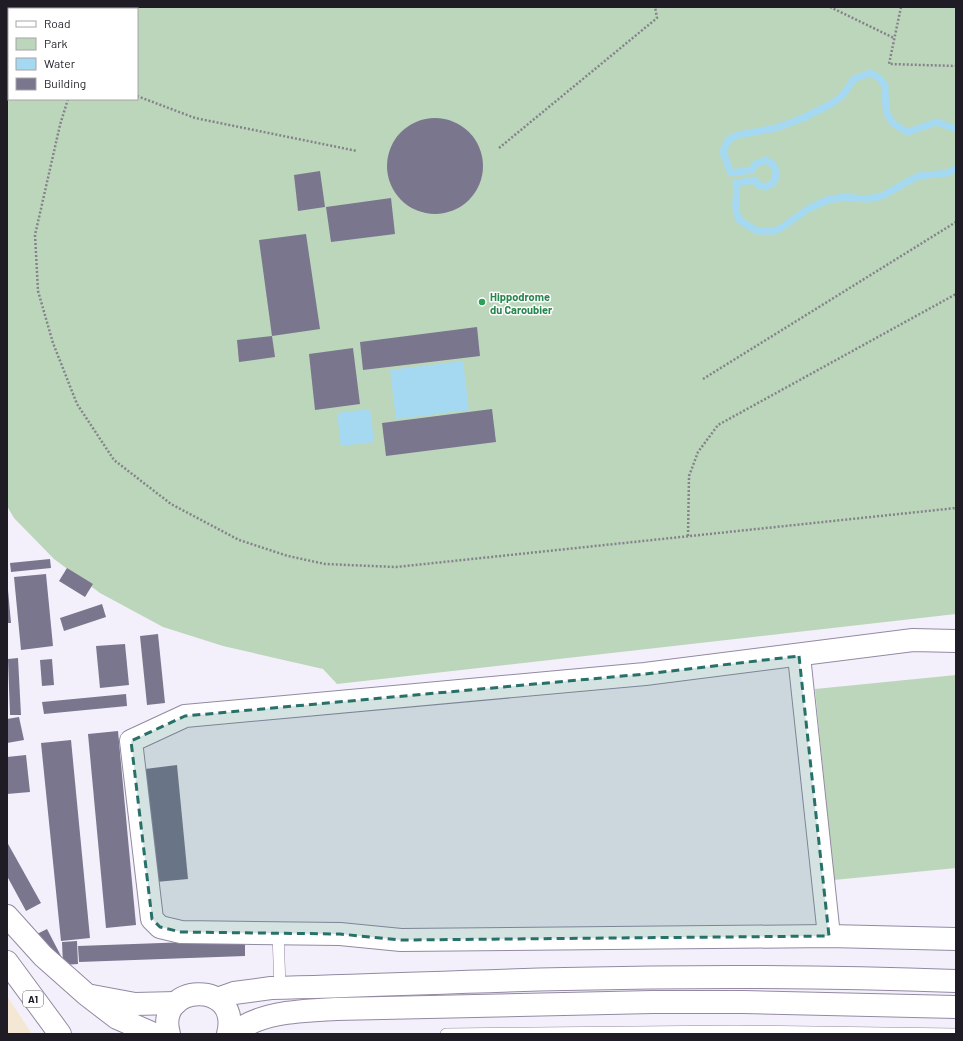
<svg xmlns="http://www.w3.org/2000/svg" width="963" height="1041" font-family="Barlow,sans-serif">
<rect width="100%" height="100%" fill="#f4f0fb"/>
<path fill="#f4e7d3" d="M7,996L32,1034H7Z"/>
<g fill="#bcd6bb" fill-rule="evenodd">
<path d="M7,7H956V614L337,684L323,669L223,646L163,627L100,593L54,559L14,518L7,506ZM9,9H137V99H9Z"/>
<path d="M956,675V868L834,880L815,689Z"/>
</g>
<g fill="#a5d9f2">
<path d="M463,361L469,410L396,419L390,370Z"/>
<path d="M370,409L374,442L341,446L337,413Z"/>
</g>
<g fill="none" stroke-linecap="round" stroke-linejoin="round">
<path stroke="#a5d9f2" stroke-width="7" d="M956,129L937,122L908,132C882,121 886,109 885,85L878,77L870,73L854,79L842,96L831,104L803,118L776,128L738,135L729,139L723,152L731,173L752,170L754,165L766,160C776,165 778,172 774,182L766,187L758,185L755,180L736,183C739,196 732,202 739,220L757,231H774L781,228L808,209L827,200L844,197L866,199L882,196L918,176L948,173L956,168"/>
</g>
<g fill="#7a768e">
<circle cx="435" cy="166" r="48"/>
<path d="M320,171L325,207L298,211L294,175Z"/>
<path d="M391,198L395,234L331,242L326,207Z"/>
<path d="M306,234L320,329L272,336L259,240Z"/>
<path d="M477,327L480,356L363,370L360,342Z"/>
<path d="M272,336L275,357L239,362L237,340Z"/>
<path d="M353,348L360,404L315,410L309,354Z"/>
<path d="M492,409L496,442L386,456L382,423Z"/>
<path d="M50,559L51,568L11,572L10,563Z"/>
<path d="M67,568L93,584L85,597L59,581Z"/>
<path d="M46,574L53,646L21,650L14,577Z"/>
<path d="M8,590L11,623H7V591Z"/>
<path d="M102,604L106,617L64,631L60,618Z"/>
<path d="M158,634L165,703L147,705L140,636Z"/>
<path d="M125,644L129,685L100,688L96,646Z"/>
<path d="M18,658L21,715H10L8,659Z"/>
<path d="M52,659L54,685L42,686L40,660Z"/>
<path d="M126,694L127,706L44,714L42,702Z"/>
<path d="M19,717L24,740L7,743V719Z"/>
<path d="M118,731L136,925L106,928L88,734Z"/>
<path d="M71,740L90,938L61,941L41,743Z"/>
<path d="M26,755L30,792L7,794V757Z"/>
<path d="M177,765L188,879L156,882L145,769Z"/>
<path d="M7,842L41,903L26,911L7,876Z"/>
<path d="M47,929L61,956L50,961L37,934Z"/>
<path d="M245,940V956L79,962L78,946Z"/>
<path d="M77,941L78,964L63,965L62,942Z"/>
</g>
<g fill="none" stroke-linecap="round" stroke-linejoin="round">
<g stroke="#9389a2" stroke-width="12">
<g id="service">
<path d="M278,933L280,988"/>
<path d="M446,1034L735,1031L956,1034"/>
</g>
</g>
<g stroke="#9389a2" stroke-width="24">
<g id="minor">
<path d="M956,641L913,640L645,674L185,716L131,741L152,919L160,927L181,932L340,934L401,940L829,936L956,939"/>
<path d="M799,656L829,936"/>
</g>
</g>
<g stroke="#9389a2" stroke-width="24">
<g id="tertiary">
<path d="M7,916L43,956L87,995L117,1018L154,1034"/>
<path d="M92,996L135,1004L176,1003"/>
<path d="M217,999L234,993L271,988C369,986 466,981 564,979C694,976 825,976 956,981"/>
<path d="M169,1034C154,983 242,979 228,1034"/>
<path d="M232,1034C261,1011 302,1011 336,1009L653,1002H743L956,1007"/>
</g>
</g>
<g stroke="#9389a2" stroke-width="24">
<path id="motorway" d="M7,962L60,1034"/>
</g>
<g stroke="#86828c" stroke-width="2.5" stroke-dasharray="2 2" stroke-linecap="butt">
<path d="M830,7L894,38"/>
<path d="M901,7L889,64L956,66"/>
<path d="M106,9L108,7"/>
<path d="M137,96L195,118L357,151"/>
<path d="M68,99L60,125L35,235L38,291L53,343L77,404L114,460L171,504L239,540L288,556L325,564L396,567L956,508"/>
<path d="M499,148L657,18L655,7"/>
<path d="M703,379L956,222"/>
<path d="M688,536L689,476L698,452L718,425L956,294"/>
</g>
<use href="#service" stroke="#fff" stroke-width="11"/>
<use href="#minor" stroke="#fff" stroke-width="22"/>
<use href="#tertiary" stroke="#fff" stroke-width="22"/>
<use href="#motorway" stroke="#fff" stroke-width="22"/>
</g>
<path fill="#287169" fill-opacity="0.2" stroke="#287169" stroke-width="3" stroke-dasharray="8 5" stroke-linejoin="round" d="M799,656L829,936L401,940L340,934L181,932L160,927L152,919L131,741L185,716L645,674Z"/>
<circle fill="#2e9e5b" stroke="#fff" stroke-width="1.5" cx="482" cy="302" r="4"/>
<g text-anchor="middle" dominant-baseline="central" stroke-width="3" stroke-linejoin="round" paint-order="stroke">
<rect fill="#fff" stroke="#636067" stroke-width="1" x="23" y="991" width="20" height="16" rx="3"/>
<g font-size="10" font-weight="bold" fill="#201c26">
<text x="33" y="999">A1</text>
</g>
<g font-size="11" font-weight="bold" fill="#27864d" stroke="#fff" text-anchor="start">
<text x="490" y="296">Hippodrome<tspan x="490" dy="13">du Caroubier</tspan></text>
</g>
</g>
<rect width="963" height="1041" fill="none" stroke="#201c26" stroke-width="16"/>
<rect x="8" y="8" width="130" height="92" fill="#ffffff" stroke="#a6a4a8"/>
<rect x="16" y="21" width="20" height="6" fill="#ffffff" stroke="#a6a4a8"/>
<text x="44" y="28" font-size="12" fill="#201c26">Road</text>
<rect x="16" y="38" width="20" height="12" fill="#bcd6bb" stroke="#a6a4a8"/>
<text x="44" y="48" font-size="12" fill="#201c26">Park</text>
<rect x="16" y="58" width="20" height="12" fill="#a5d9f2" stroke="#a6a4a8"/>
<text x="44" y="68" font-size="12" fill="#201c26">Water</text>
<rect x="16" y="78" width="20" height="12" fill="#7a768e" stroke="#a6a4a8"/>
<text x="44" y="88" font-size="12" fill="#201c26">Building</text>
</svg>
